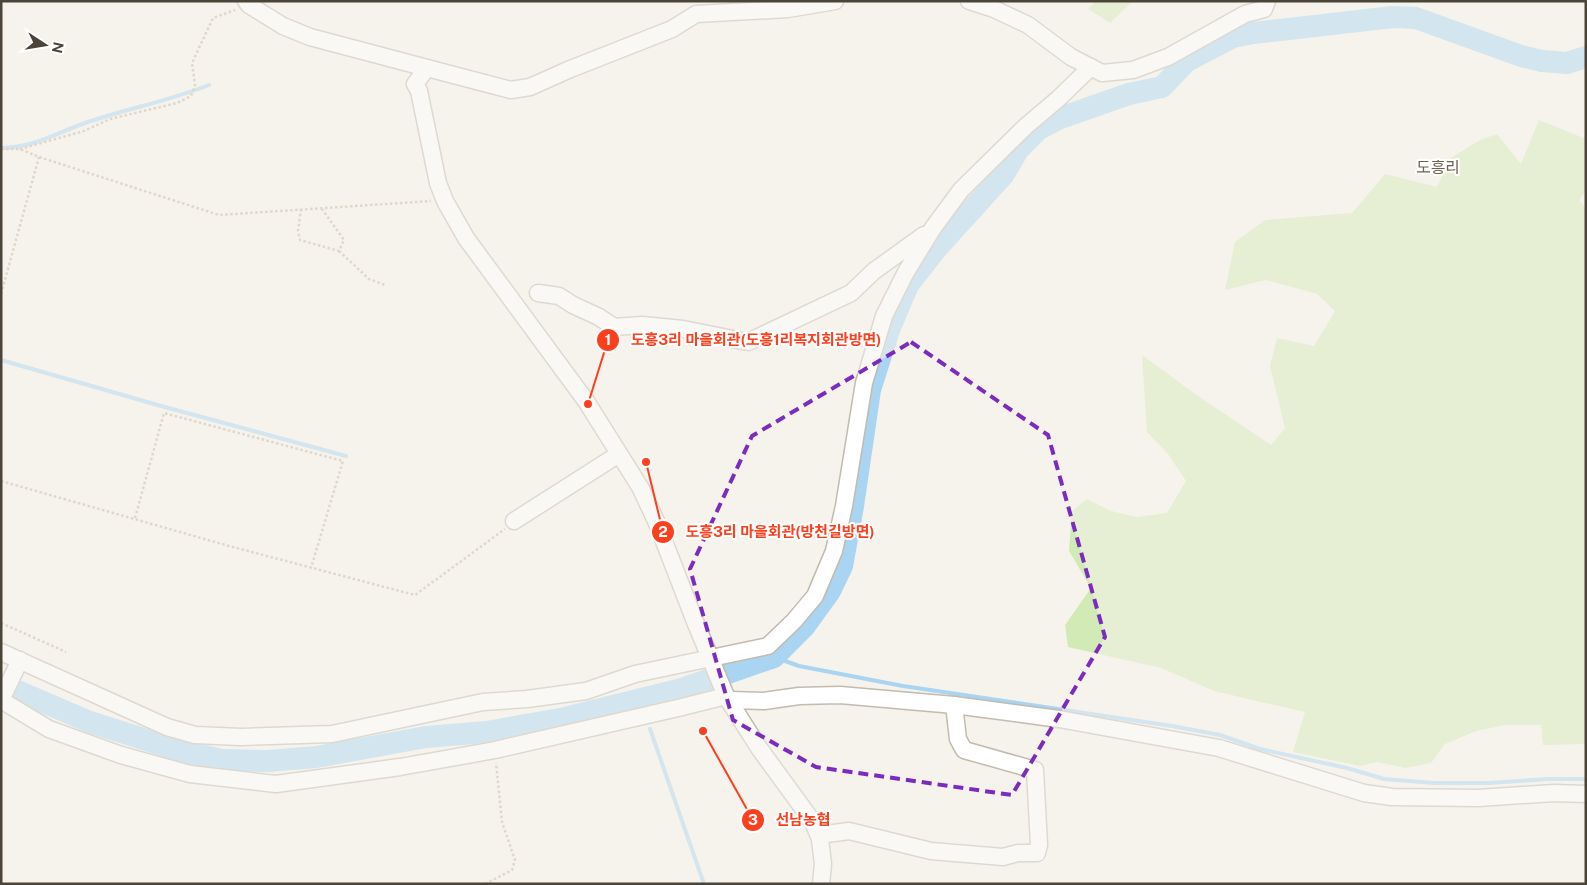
<svg xmlns="http://www.w3.org/2000/svg" width="1587" height="885" font-family="'Public Sans','Noto Sans KR',sans-serif">
<rect width="100%" height="100%" fill="#f6f3ec"/>
<g fill="#d2eab5">
<path d="M1096,1H1133L1110,23L1088,9Z"/>
<path d="M1539,120L1586,139V191L1579,200L1586,208V744L1543,745L1541,725H1506L1476,731L1445,744L1431,763L1405,768L1377,762L1360,766L1293,752L1305,712L1214,691L1161,668L1068,647L1065,625L1091,588L1069,551L1072,511L1087,499L1111,511L1137,517L1167,513L1186,481L1168,454L1147,432L1142,355L1198,396L1271,445L1285,428L1270,366L1277,338L1314,346L1335,311L1317,294L1266,280L1225,290L1235,242L1265,220L1352,213L1385,174L1437,187L1451,158L1480,140L1497,134L1521,164Z"/>
</g>
<g fill="none" stroke-linecap="round" stroke-linejoin="round">
<g stroke="#a9d4f2" stroke-width="4">
<path d="M1,148C35,147 54,134 85,123C126,109 169,101 209,85"/>
<path d="M1,360L161,406L346,456"/>
<path d="M774,657L799,666L903,686L1172,726L1220,735L1260,749L1347,768L1384,779L1434,783H1489L1548,779H1586"/>
<path d="M650,729L704,884"/>
</g>
<path stroke="#a9d4f2" stroke-width="22" d="M1,684L90,722L181,751L222,760L268,761L316,757L426,737L487,732L565,718L682,689L774,657L804,627L830,591L842,566L853,506L870,390L889,330L908,285L937,248L1004,174L1018,150L1039,129L1060,118L1129,94L1162,87L1187,61L1233,37L1253,33L1393,17L1416,18L1521,56L1542,61L1567,63L1586,57"/>
<g stroke="#c2bbae" stroke-width="19">
<g id="minor">
<path d="M246,1L249,5L283,26L310,37L427,68L415,84L419,91L438,183L445,201L466,238L586,401L640,487L657,523L696,624L726,696L759,748L813,822L820,839L823,864L821,884"/>
<path d="M969,1L994,9L1028,25L1071,57L1102,73L1133,70L1168,57L1245,14L1264,9L1267,1"/>
<path d="M427,68L511,90L530,87L568,70L672,29L696,14L788,9L835,1"/>
<path d="M538,293L559,296L573,305L599,317L614,327L642,325L683,329L748,342L851,293L874,271L924,235"/>
<path d="M514,521L619,454"/>
<path d="M1,652L167,727L195,735L241,737L332,734L483,702L527,699L586,691L635,674L768,646L794,621L815,596L834,551L844,506L864,383L884,316L906,272L933,228L961,190L1025,127L1058,99L1091,67"/>
<path d="M1,700L49,729L121,755L190,774L276,784L400,767L495,750L678,708L726,696"/>
<path d="M1,700L20,660"/>
<path d="M730,700L764,701L799,696L840,695L954,705L1059,719L1219,748L1364,793L1392,797L1478,798L1554,793L1586,794"/>
<path d="M819,835L849,831L931,851L1003,857L1018,853H1037L1039,845L1035,770L964,750L958,739L954,705"/>
</g>
</g>
<g stroke="#c4b79f" stroke-width="2.5" stroke-dasharray="2.5 2.5" stroke-linecap="butt">
<path d="M1,149H20L39,157L219,215L431,201"/>
<path d="M20,149L84,131L110,119L177,103L191,96L195,85L192,63L213,18L235,10"/>
<path d="M301,209L298,231L300,240L339,251L344,240L322,209"/>
<path d="M339,251L369,279L385,285"/>
<path d="M1,294L39,157"/>
<path d="M1,481L229,546L415,595L505,529"/>
<path d="M135,518L164,413L343,461L311,568"/>
<path d="M1,623L66,652"/>
<path d="M485,884L512,870L515,860L502,822L496,763"/>
</g>
<use href="#minor" stroke="#fff" stroke-width="16"/>
</g>
<path d="M0 0H1587V885H0ZM911,342L1048,435L1105,637L1012,795L816,767L733,720L690,569L752,436Z" fill="#f6f3ec" fill-opacity=".55" fill-rule="evenodd"/>
<path fill="none" stroke="#7b2cbf" stroke-width="4" stroke-dasharray="10 6" stroke-linejoin="round" d="M911,342L1048,435L1105,637L1012,795L816,767L733,720L690,569L752,436Z"/>
<g text-anchor="middle" dominant-baseline="central" stroke-width="4" stroke-linejoin="round" paint-order="stroke">
<g font-size="16" fill="#6e6250" stroke="#fff">
<text x="1438" y="167">도흥리</text>
</g>
</g>
<path fill="none" stroke="#fc3f1d" stroke-width="2" d="M588 404L608 340M646 462L663 532M703 731L753 820"/>
<g fill="#fc3f1d" stroke="#fff" stroke-width="2">
<circle cx="588" cy="404" r="5"/>
<circle cx="646" cy="462" r="5"/>
<circle cx="703" cy="731" r="5"/>
<circle cx="608" cy="340" r="12"/>
<circle cx="663" cy="532" r="12"/>
<circle cx="753" cy="820" r="12"/>
</g>
<g font-size="15" text-anchor="middle" font-weight="bold" fill="#fff">
<text x="608" y="345">1</text>
<text x="663" y="537">2</text>
<text x="753" y="825">3</text>
</g>
<g font-size="15" text-anchor="middle" font-weight="bold" fill="#fc3f1d" stroke="#fff" stroke-width="4" stroke-linejoin="round" paint-order="stroke">
<text x="756" y="345">도흥3리 마을회관(도흥1리복지회관방면)</text>
<text x="780" y="537">도흥3리 마을회관(방천길방면)</text>
<text x="803" y="825">선남농협</text>
</g>
<rect width="1587" height="885" fill="none" stroke="#4b4439" stroke-width="5"/>
<g transform="translate(45 45) rotate(102)" stroke="#ffffff" stroke-width="4" paint-order="stroke">
<path d="M0-4L9 19L0 12L-9 19Z" fill="#4b4439"/>
<text y="-8" font-size="14" font-weight="bold" text-anchor="middle" fill="#4b4439">N</text>
</g>
</svg>
